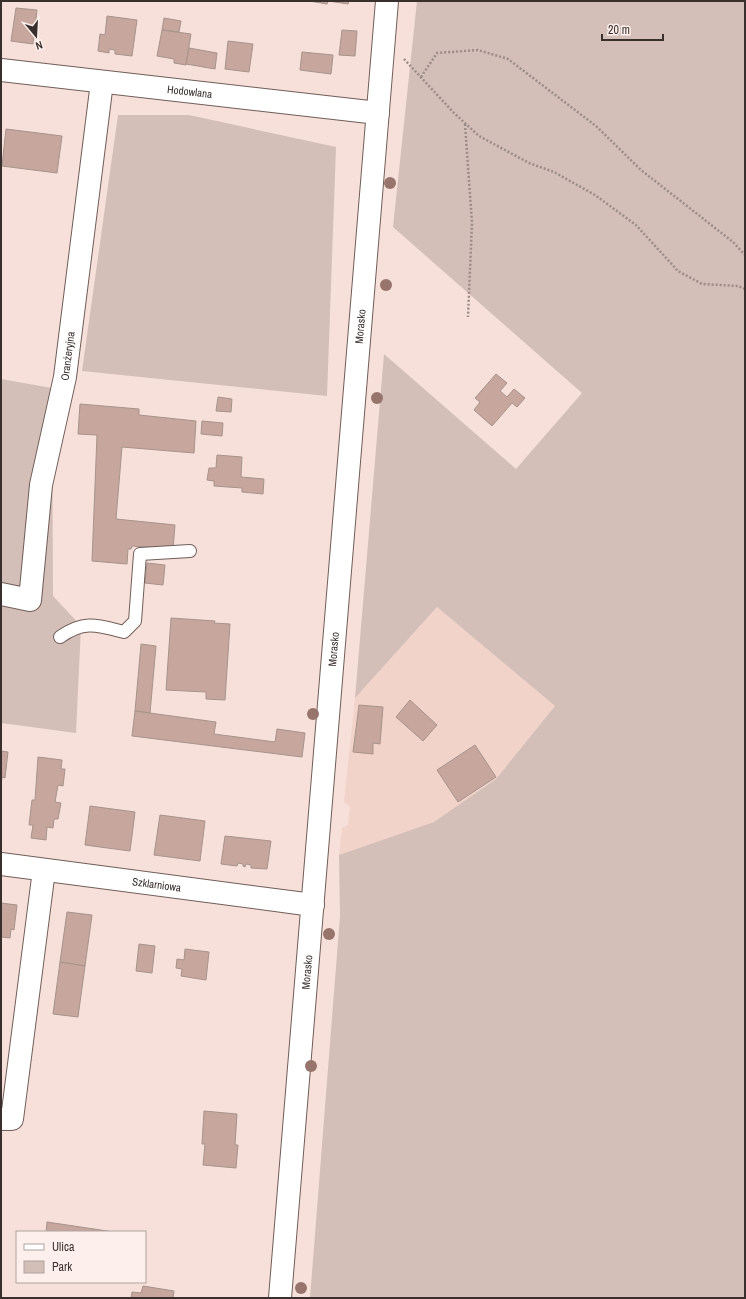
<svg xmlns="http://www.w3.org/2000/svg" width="746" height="1299" font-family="'Archivo Narrow',sans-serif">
<rect width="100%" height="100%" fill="#f6e0d9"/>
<path fill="#f1d3ca" d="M437,607L555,706L496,779L434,822L339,855L342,828L348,825L350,807L344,802L355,698Z"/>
<g fill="#d3beb8">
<path d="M417,1H745V1298H310L340,916L339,855L434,822L496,779L555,706L437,607L355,698L384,354L516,469L582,393L393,227Z"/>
<path d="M118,115H189L336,147L327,396L82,371Z"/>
<path d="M1,379L52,388L53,596L81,626L76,733L1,723Z"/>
</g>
<g fill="#c6a69d" stroke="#a7938d">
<path d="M309,1H349L348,4L328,1L327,4Z"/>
<path d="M16,8L37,10L33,44L11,41Z"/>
<path d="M107,16L137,20L132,56L115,54V50L109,49V53L98,51L100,34L105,35Z"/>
<path d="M164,18L181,21L179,32L162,30Z"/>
<path d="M162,30L191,34L186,65L174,63V59L157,56Z"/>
<path d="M342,30L357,31L355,56L339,55Z"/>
<path d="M228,41L253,44L249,72L225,69Z"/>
<path d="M189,48L217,53L215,69L186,64Z"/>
<path d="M302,52L333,55L331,74L300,70Z"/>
<path d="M6,129L62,136L57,173L2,166Z"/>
<path d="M496,374L507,383L500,391L507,397L514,389L525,398L517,407L512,403L492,426L474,410L480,402L475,398Z"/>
<path d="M218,397L232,399L231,412L216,411Z"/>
<path d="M80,404L139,409V415L196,421L194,453L122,447L116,519L175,525L173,549L132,546L131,549H128L127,564L92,561L97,435L78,434Z"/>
<path d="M202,421L223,423L222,436L201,434Z"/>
<path d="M217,455L242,457L241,477L264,479L263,494L242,492V488L214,486V481L207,480L209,468H216Z"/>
<path d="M147,563L165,565L163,585L145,583Z"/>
<path d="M171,618L215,621L214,623L230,624L225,700L206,699V692L166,690Z"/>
<path d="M141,644L156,646L150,713L135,711Z"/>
<path d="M410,700L437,725L423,741L396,717Z"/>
<path d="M359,705L383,707L380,744L373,743V754L353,752Z"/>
<path d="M135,711L216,722L214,734L275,742L277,729L305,733L302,757L132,736Z"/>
<path d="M475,745L496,777L458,802L437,770Z"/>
<path d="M1,751L8,752L5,778L2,777L1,787Z"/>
<path d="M38,757L62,760L61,769H65L63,786L58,785L55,802L61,803L58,819H54L53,828L47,827L46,840L31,838L33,825H29L32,800H35Z"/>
<path d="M90,806L135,812L130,851L85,845Z"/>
<path d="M160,815L205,821L200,861L154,855Z"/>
<path d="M225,836L271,841L267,869L251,868V865L246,864L245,867L243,866V864L238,863L237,866L221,864Z"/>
<path d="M1,903L17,905L14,930L11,929L10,938L1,937Z"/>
<path d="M67,912L92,915L85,966L60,962Z"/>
<path d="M139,944L155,946L152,973L136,971Z"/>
<path d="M185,949L209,952L206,980L181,976L182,969L176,968L177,959L184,960Z"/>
<path d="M60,962L85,966L78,1017L53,1014Z"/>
<path d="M204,1111L237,1114L235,1145H238L236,1168L203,1165L205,1144H202Z"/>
<path d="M47,1222L114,1232H46Z"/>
<path d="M143,1286L174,1291L173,1298H131L132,1292L141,1293Z"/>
</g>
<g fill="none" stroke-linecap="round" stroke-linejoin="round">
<g stroke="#705d58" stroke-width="14">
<path id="service" d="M60,637C84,620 97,625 124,632L135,621L140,554L190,551"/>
</g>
<g stroke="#705d58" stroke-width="24">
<g id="minor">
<path id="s1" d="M1,70L378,113"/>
<path id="s2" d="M1,594L30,600L41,485L65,377L102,82"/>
<path id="s3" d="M1,864L313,905"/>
<path d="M1,1119H12L44,870"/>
</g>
</g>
<g stroke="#705d58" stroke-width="24">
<g id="tertiary">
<path id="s4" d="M280,1298L387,1"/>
</g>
</g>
<g stroke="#9c8c87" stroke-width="2.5" stroke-dasharray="2 2" stroke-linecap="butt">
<path d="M404,59L454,113L479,136L529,163L554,172L595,195L636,225L678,271L702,284L738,286L745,289"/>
<path d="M421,77L437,53L478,50L508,59L596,126L641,170L733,242L745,255"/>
<path d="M465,124L472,223L468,317"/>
</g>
<use href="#service" stroke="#fff" stroke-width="12"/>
<use href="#minor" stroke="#fff" stroke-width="22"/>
<use href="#tertiary" stroke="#fff" stroke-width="22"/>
</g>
<g fill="#97756c">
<circle cx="390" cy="183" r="6"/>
<circle cx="386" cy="285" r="6"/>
<circle cx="377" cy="398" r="6"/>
<circle cx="313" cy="714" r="6"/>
<circle cx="329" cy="934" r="6"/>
<circle cx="311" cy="1066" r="6"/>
<circle cx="301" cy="1288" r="6"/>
</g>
<g text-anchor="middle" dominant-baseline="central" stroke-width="3" stroke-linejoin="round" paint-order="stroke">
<g font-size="11" fill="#39302e" stroke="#fdefeb">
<text stroke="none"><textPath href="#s1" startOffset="190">Hodowlana</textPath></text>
<text stroke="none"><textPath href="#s4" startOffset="975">Morasko</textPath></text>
<text stroke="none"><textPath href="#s2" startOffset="277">Oranżeryjna</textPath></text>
<text stroke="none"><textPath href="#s4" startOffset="651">Morasko</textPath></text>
<text stroke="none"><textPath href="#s3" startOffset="157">Szklarniowa</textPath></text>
<text stroke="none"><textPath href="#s4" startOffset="327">Morasko</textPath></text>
</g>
</g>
<rect width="746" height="1299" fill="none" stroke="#39302e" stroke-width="4"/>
<rect x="16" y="1231" width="130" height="52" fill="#fdefeb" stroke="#afa39f"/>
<rect x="24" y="1244" width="20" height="6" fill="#ffffff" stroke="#afa39f"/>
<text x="52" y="1251" font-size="12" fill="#39302e">Ulica</text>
<rect x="24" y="1261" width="20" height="12" fill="#d3beb8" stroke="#afa39f"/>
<text x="52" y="1271" font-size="12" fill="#39302e">Park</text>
<g transform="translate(36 36) rotate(162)" stroke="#fdefeb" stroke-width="3" paint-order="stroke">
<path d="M0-3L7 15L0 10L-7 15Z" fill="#39302e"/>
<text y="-6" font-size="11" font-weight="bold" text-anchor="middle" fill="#39302e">N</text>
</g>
<path d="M602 34v6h61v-6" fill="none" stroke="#39302e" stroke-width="2"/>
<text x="608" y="34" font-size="12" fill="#39302e" stroke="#fdefeb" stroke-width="3" paint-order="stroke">20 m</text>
</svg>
